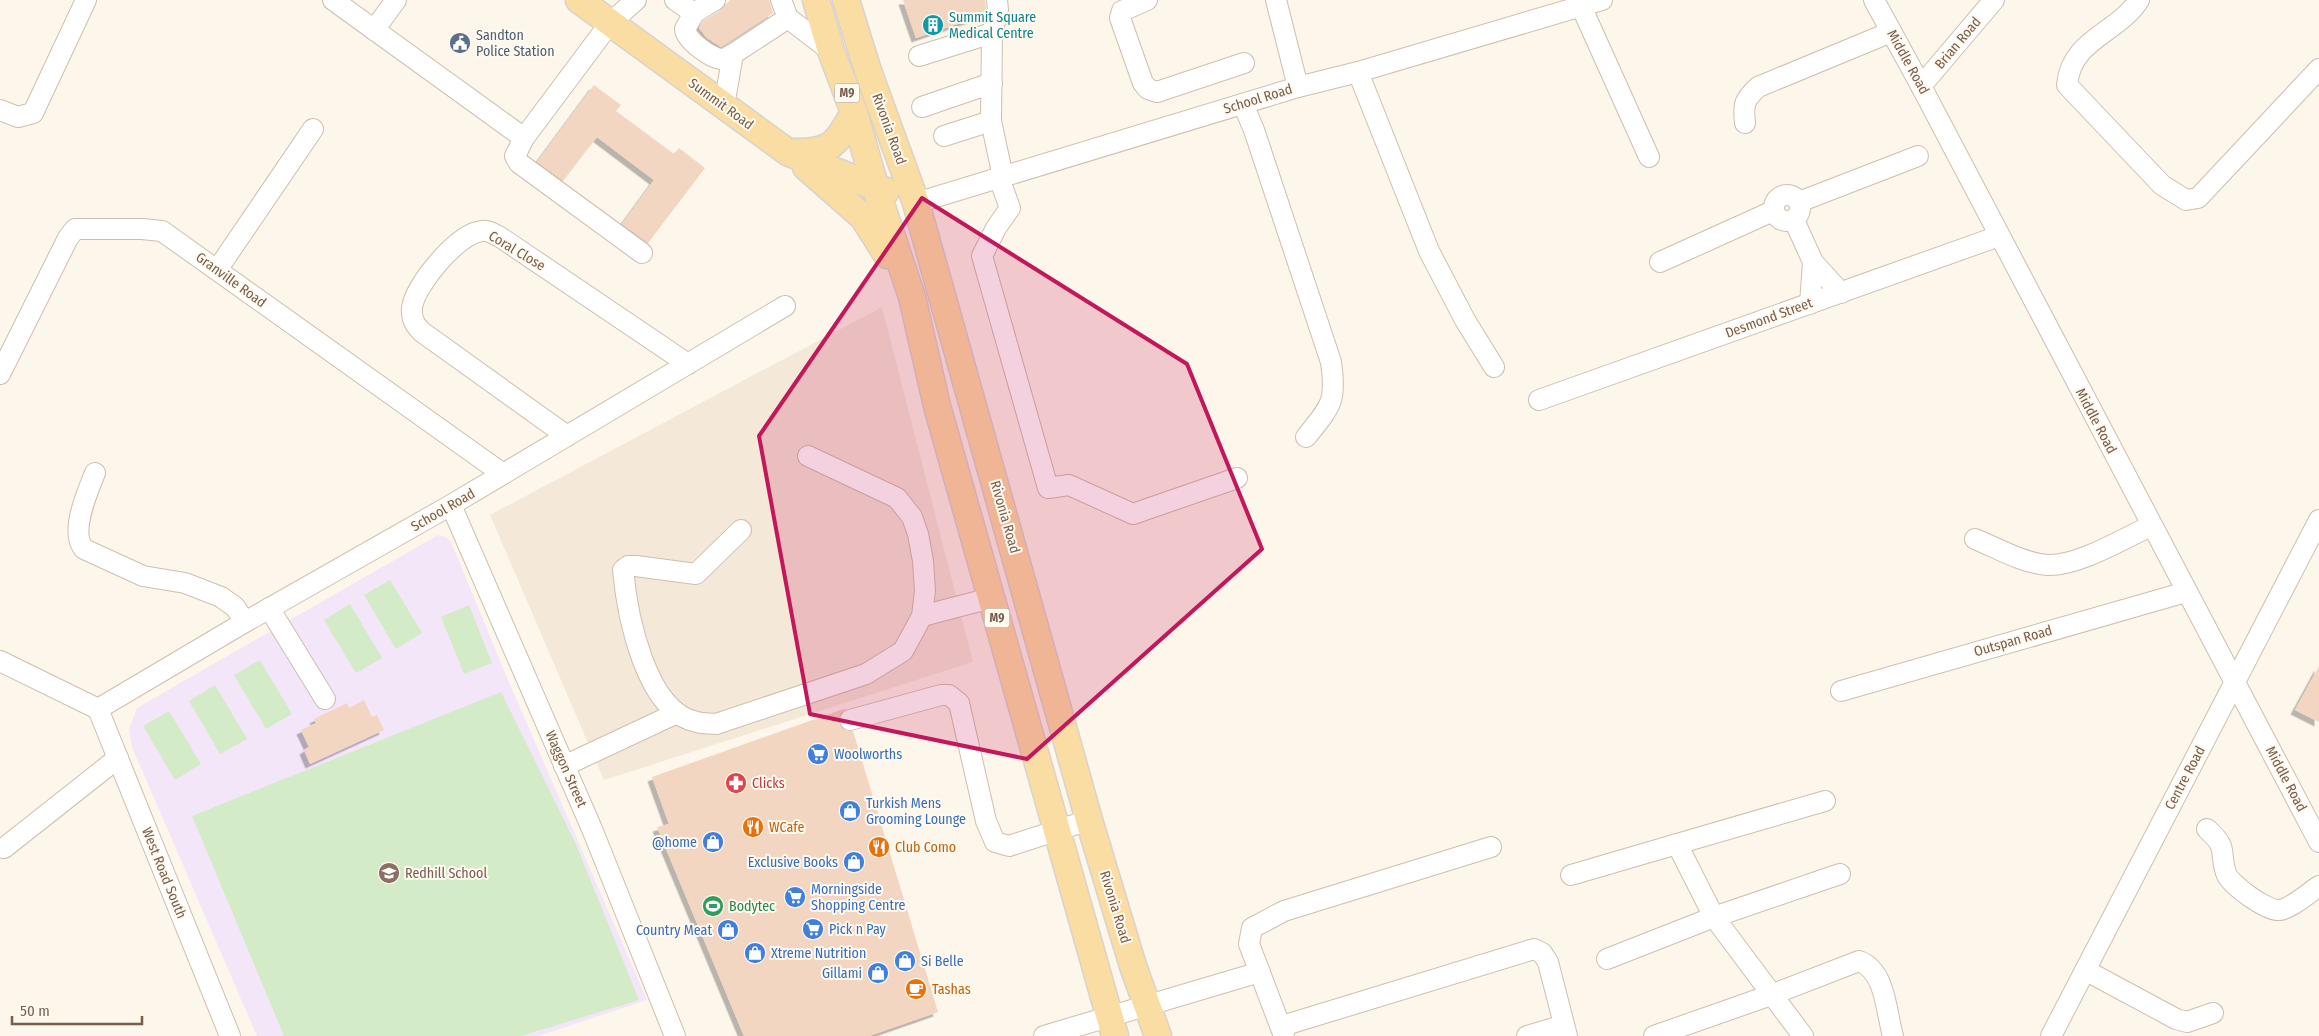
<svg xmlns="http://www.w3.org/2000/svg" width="2319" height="1036" font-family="'Fira Sans Condensed',sans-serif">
<defs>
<filter id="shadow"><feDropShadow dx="-4.5" dy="4.5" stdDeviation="0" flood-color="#0004"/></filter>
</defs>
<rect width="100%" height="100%" fill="#fdf6ea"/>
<path fill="#f4e8d8" d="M882,307L973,662L604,780L490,515Z"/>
<path fill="#f3e6f9" d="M438,535L446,537L451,542L505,673L647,1000L539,1036H257L132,747L129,730L137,708Z"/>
<g fill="#d4ebc7">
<path d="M390,580L422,633L396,649L364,595Z"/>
<path d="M350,604L382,658L356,673L324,620Z"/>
<path d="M469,605L492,663L464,674L441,617Z"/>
<path d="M260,660L292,714L266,729L234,675Z"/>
<path d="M215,685L247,739L220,754L189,701Z"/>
<path d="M501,692L575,842L639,1000L521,1036H284L192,816Z"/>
<path d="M169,711L201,764L175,780L143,726Z"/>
</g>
<g fill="#f2d6c1" filter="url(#shadow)">
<path d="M730,0H769L773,13L721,47L707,38L699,28L703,21L721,10Z"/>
<path d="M903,0H985L986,9L984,15L916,38Z"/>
<path d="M594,85L621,105L616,111L674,154L679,148L705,168L648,243L622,224L654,180L597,137L563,181L537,162Z"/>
<path d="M2319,666V722L2295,710Z"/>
<path d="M364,700L372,717L377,715L384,730L310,764L304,750L309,747L301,730L316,723L314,719L347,703L349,708Z"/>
<path d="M846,708L839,717V724L847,731H853L938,1012L869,1036H744L657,827L669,824L652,777Z"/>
</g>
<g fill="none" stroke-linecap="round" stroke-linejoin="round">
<g stroke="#cfbeae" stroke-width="22">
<g id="minor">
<path d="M333,0L524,138"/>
<path d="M636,0L610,23L524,138L515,156L519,163L642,253"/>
<path d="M675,0L694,13L685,29C685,39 711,59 722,59C726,59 729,56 733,54"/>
<path d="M781,0L788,18L831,51"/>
<path d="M997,0L998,10L992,33L991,121L1003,177"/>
<path d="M1147,0L1122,11L1120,18L1143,83L1148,89L1157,92L1244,63"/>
<path d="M1276,0L1298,87"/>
<path d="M1874,0L1921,86L2319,842"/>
<path d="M2139,0C2117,34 2071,39 2067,85L2162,185L2186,200L2198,198L2319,69"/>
<path d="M1581,6L1649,157"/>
<path d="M694,13L715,0"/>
<path d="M374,30L396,0"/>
<path d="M919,56L992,33"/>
<path d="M1358,72L1429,251L1465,320L1494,367"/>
<path d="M1921,86L1994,0"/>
<path d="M1243,104L1254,130L1331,362C1337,403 1330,407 1306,437"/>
<path d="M724,106L733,54L788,18"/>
<path d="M922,107L992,83"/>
<path d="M0,110L18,117L33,113L86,0"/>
<path d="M1745,123C1743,104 1744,100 1758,87L1891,32"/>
<path d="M944,136L991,121"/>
<path d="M999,178L1010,208L996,228L982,256L1048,488L1069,485L1133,514L1237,478"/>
<circle cx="1787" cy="208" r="13"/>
<path d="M1799,202L1918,156"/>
<path d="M916,203L1298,87L1358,72L1602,0"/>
<path d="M1794,220L1813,262L1841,293"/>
<path d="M1660,262L1773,211"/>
<path d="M217,270L313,129"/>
<path d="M1810,304L1813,262"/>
<path d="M0,374L68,238L75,229H142L162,231L503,474"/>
<path d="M1539,400L1999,236"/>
<path d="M567,436L422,332C415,325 411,319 412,308C414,286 458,233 482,231C488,230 494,234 500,237L688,364"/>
<path d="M95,473C88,491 69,532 84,549L143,576L185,583L221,597L235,607L245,622"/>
<path d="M451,505L592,829L675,1036"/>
<path d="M741,530L696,574L636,566H628L623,570C627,613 645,712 697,722C703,724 710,723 716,724L866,674L903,651L922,616L925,591L923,561L918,534L912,517L897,498L808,456"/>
<path d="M1975,539C1997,548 2023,563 2047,565C2079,566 2122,539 2151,526"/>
<path d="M269,608L325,699"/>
<path d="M922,616L991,598"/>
<path d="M0,661L98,709"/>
<path d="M1841,691L2186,592"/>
<path d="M98,709L245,622L451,505L785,306"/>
<path d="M98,709L230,1036"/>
<path d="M850,720L941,695H949L959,703L986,821L995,842L1009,846L1089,820"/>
<path d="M564,766L677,713"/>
<path d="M2207,829C2230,850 2218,850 2226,873C2230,885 2267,911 2279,910C2289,910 2310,892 2319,886"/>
<path d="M4,848L118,758"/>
<path d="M1571,875L1677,844"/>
<path d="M1607,959L1714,917L1840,874"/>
<path d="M2085,970L2176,1019L2187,1022L2213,1013"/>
<path d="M1282,1026L1534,949L1542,953L1548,962L1567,1036"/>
<path d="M1044,1036L1260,972"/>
<path d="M1284,1036L1249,944L1252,928L1284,911L1491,847"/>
<path d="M1527,1036L1564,1025"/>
<path d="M1654,1036L1771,995L1859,961C1886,971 1886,1012 1893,1036"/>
<path d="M1803,1036L1714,917L1677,844L1825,801"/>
<path d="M2051,1036L2319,520"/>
</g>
</g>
<g stroke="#d9d2cd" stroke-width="29">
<g id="major">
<path d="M579,0L789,153L886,191"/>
<path d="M816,0L831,51L854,112L875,186L912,297L937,406L1115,1036"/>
<path d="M846,0L868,71L916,203L1089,820L1133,966L1158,1036"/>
<path d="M790,152C829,153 836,147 854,112"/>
<path d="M806,167L863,217L887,255"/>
</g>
</g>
<use href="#minor" stroke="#fff" stroke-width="20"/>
<use href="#major" stroke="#fadda3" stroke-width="26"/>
</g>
<path fill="#c2185b" fill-opacity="0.2" stroke="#c2185b" stroke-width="4" stroke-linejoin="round" d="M922,198L1187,364L1262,549L1027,759L810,714L759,436Z"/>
<defs>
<g id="building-disc" transform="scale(1.125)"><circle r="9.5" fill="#0f9aa8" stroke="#fffaf0"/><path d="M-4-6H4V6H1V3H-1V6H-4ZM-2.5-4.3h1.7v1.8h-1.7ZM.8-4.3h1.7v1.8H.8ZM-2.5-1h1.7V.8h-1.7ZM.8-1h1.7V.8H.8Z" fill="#fff"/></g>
<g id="civic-disc" transform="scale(1.125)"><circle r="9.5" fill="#5c6f8a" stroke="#fffaf0"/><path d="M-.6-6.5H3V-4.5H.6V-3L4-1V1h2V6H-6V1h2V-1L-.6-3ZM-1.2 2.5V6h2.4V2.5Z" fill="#fff"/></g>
<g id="supermarket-disc" transform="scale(1.125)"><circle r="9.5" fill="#3f7fe0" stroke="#fffaf0"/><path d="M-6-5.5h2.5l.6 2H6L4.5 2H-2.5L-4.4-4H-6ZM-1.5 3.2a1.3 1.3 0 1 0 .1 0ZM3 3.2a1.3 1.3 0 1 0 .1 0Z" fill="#fff"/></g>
<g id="pharmacy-disc" transform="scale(1.125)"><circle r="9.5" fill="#e0444e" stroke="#fffaf0"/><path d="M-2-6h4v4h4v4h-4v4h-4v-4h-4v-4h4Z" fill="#fff"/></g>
<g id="shop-disc" transform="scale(1.125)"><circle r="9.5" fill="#3f7fe0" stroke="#fffaf0"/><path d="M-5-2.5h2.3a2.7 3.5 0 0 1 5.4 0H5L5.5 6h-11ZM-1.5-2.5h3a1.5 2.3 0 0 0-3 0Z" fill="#fff"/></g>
<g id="restaurant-disc" transform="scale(1.125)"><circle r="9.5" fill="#e8710a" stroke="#fffaf0"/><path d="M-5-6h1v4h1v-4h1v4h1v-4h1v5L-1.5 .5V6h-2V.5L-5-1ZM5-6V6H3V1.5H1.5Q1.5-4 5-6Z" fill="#fff"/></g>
<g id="school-disc" transform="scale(1.125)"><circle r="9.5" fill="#8d6e63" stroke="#fffaf0"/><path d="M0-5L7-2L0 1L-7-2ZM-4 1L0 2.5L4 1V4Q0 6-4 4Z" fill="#fff"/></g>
<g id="stadium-disc" transform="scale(1.125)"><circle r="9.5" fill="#2e9e5b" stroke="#fffaf0"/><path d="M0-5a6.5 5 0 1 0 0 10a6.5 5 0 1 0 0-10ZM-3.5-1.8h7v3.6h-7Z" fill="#fff"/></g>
<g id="cafe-disc" transform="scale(1.125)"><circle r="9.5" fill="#e8710a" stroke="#fffaf0"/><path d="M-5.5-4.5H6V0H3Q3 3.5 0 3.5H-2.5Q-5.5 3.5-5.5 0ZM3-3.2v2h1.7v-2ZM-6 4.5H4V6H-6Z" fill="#fff"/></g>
</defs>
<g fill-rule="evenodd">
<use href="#building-disc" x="933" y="25"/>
<use href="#civic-disc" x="460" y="43"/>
<use href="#supermarket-disc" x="818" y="754"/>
<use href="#pharmacy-disc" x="736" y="783"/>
<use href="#shop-disc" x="850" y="811"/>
<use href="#restaurant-disc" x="753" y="827"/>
<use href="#shop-disc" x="713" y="842"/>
<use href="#restaurant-disc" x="879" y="847"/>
<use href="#shop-disc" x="854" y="862"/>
<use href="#school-disc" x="389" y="873"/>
<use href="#supermarket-disc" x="795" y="897"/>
<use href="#stadium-disc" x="713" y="906"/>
<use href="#supermarket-disc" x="813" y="929"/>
<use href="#shop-disc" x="728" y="930"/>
<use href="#shop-disc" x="755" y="953"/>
<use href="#shop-disc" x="905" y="961"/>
<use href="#shop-disc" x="878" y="973"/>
<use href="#cafe-disc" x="916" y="989"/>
</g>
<g text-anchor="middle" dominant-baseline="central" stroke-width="4" stroke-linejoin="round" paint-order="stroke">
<g fill="#fffaf0" stroke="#a08c7d" stroke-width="1">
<rect x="834.5" y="83.5" width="25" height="19" rx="4"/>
<rect x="984.5" y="608.5" width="25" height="19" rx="4"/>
</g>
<g font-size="12" font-weight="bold" fill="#785d4c">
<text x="847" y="93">M9</text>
<text x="997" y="618">M9</text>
</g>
<g font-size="14" fill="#0d838f" stroke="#fffaf0" text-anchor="start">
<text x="949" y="17">Summit Square<tspan x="949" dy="16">Medical Centre</tspan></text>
</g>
<g font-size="14" fill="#4e5e75" stroke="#fffaf0" text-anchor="start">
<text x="476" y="35">Sandton<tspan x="476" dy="16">Police Station</tspan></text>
</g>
<g font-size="14" fill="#785d4c" stroke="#fffaf0">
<text transform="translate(1958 43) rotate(-50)">Brian Road</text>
<text transform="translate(1908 62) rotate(61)">Middle Road</text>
<text transform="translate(1258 99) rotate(-17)">School Road</text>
<text transform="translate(721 104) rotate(36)">Summit Road</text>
<text transform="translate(889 129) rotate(70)">Rivonia Road</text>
<text transform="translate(517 251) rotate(31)">Coral Close</text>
<text transform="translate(231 280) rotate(36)">Granville Road</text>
<text transform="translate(1769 318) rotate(-20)">Desmond Street</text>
<text transform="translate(2096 421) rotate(62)">Middle Road</text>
<text transform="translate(443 510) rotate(-30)">School Road</text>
<text transform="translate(1005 517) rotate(74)">Rivonia Road</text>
<text transform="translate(2013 641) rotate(-16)">Outspan Road</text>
<text transform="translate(566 769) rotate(66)">Waggon Street</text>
<text transform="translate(2185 778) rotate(-62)">Centre Road</text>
<text transform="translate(2286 779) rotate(62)">Middle Road</text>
<text transform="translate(164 873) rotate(68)">West Road South</text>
<text transform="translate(1115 907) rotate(73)">Rivonia Road</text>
</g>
<g font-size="14" fill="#366cbe" stroke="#fffaf0" text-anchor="start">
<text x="834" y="754">Woolworths</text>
<text x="866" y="803">Turkish Mens<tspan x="866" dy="16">Grooming Lounge</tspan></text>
<text x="697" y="842" text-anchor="end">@home</text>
<text x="838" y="862" text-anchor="end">Exclusive Books</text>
<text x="811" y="889">Morningside<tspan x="811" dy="16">Shopping Centre</tspan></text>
<text x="829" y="929">Pick n Pay</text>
<text x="712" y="930" text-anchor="end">Country Meat</text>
<text x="771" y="953">Xtreme Nutrition</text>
<text x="921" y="961">Si Belle</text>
<text x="862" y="973" text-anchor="end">Gillami</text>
</g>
<g font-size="14" fill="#be3a42" stroke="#fffaf0" text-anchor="start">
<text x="752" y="783">Clicks</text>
</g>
<g font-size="14" fill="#c56008" stroke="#fffaf0" text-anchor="start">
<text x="769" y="827">WCafe</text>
<text x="895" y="847">Club Como</text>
<text x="932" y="989">Tashas</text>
</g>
<g font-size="14" fill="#785e54" stroke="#fffaf0" text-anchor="start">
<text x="405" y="873">Redhill School</text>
</g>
<g font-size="14" fill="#27864d" stroke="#fffaf0" text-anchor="start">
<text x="729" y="906">Bodytec</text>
</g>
</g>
<path d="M12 1016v8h130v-8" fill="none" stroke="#785d4c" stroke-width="2.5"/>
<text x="20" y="1016" font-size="15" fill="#785d4c" stroke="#fffaf0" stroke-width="4" paint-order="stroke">50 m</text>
</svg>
